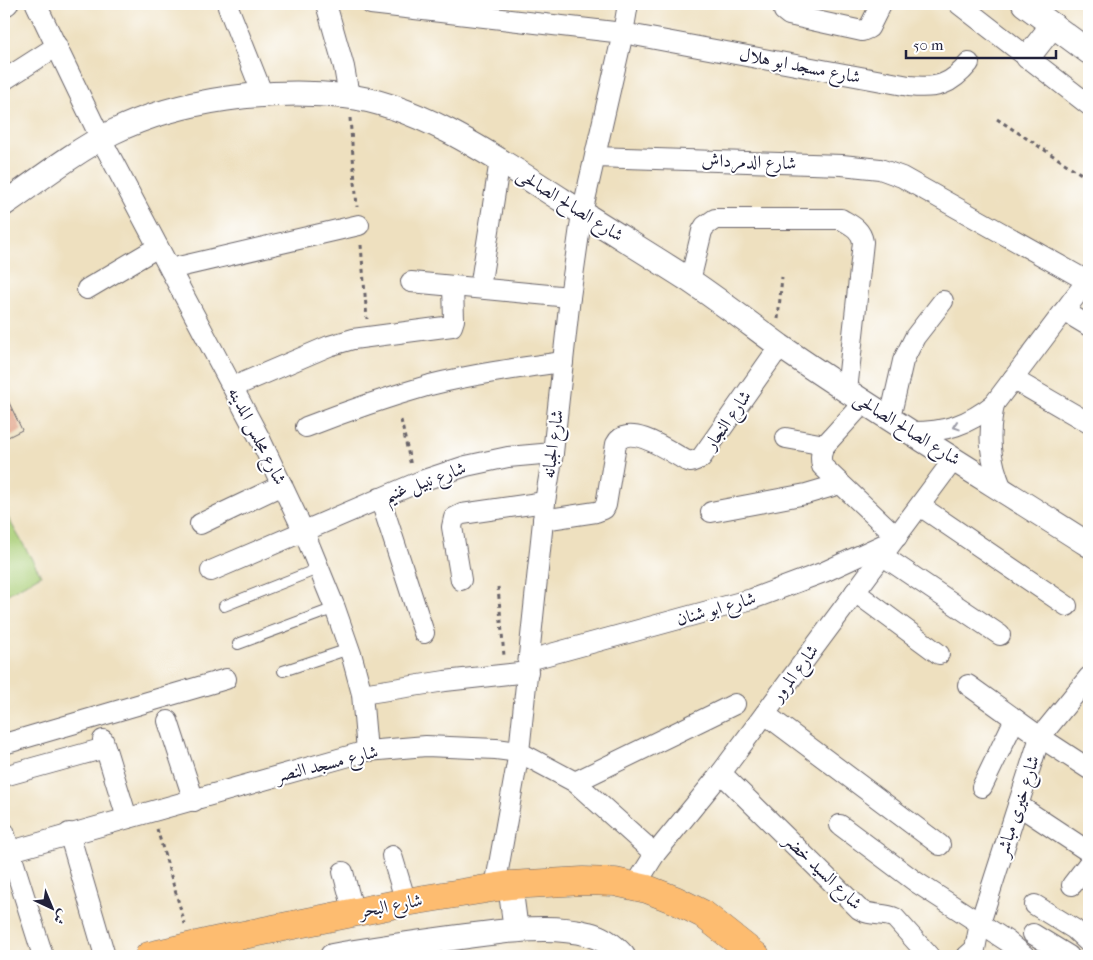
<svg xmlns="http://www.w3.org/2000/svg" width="1093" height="960" font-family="'IM FELL French Canon',Amiri,serif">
<rect width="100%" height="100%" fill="#fff"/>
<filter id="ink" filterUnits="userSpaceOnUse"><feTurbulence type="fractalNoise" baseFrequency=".02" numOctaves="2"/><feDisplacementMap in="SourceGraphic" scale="10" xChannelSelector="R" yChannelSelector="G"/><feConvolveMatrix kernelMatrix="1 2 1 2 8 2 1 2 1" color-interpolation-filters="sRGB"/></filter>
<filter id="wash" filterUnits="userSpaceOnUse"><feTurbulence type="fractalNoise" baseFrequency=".0096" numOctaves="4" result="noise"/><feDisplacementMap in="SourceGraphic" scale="20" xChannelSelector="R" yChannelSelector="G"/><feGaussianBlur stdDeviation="1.12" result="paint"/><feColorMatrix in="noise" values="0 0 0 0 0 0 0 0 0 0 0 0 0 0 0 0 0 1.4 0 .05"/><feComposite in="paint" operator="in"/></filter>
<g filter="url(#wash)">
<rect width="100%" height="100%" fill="#eee0bf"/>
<path fill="#aacf78" stroke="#66785a" d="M4,511L41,575L4,596Z"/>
<g id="blocks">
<path fill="#e2a489" d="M4,392L22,430L4,439Z"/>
</g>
</g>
<g filter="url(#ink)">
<use href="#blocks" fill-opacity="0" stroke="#696469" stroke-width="1"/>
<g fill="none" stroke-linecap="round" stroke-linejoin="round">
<g stroke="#696469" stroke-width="12">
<g id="service">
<path d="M224,606L320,568"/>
<path d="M238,644L335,608"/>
<path d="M283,671L349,649"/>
</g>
</g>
<g stroke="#696469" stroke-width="22">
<g id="minor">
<path d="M36,4L101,139L261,441L304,532L335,608L352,657L362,694L367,751"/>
<path d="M326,4L344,67L349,96"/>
<path d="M371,4L623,33L909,86C937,89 951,85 969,63"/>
<path d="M784,4V11L789,15L862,31L869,28L881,4"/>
<path d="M959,4L1089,105"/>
<path d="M4,7L8,4"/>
<path d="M228,7L263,95"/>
<path d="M4,80L57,46"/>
<path d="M595,157L842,165L880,169L902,177L1089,282"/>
<path d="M170,269L359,225"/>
<path d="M690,281L702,231L705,226L715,219H841C851,225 861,229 863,242L847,391"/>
<path d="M411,282L570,297"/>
<path d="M480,288L500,160"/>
<path d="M87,289L158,247"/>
<path d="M1064,311L1089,326"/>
<path d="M1013,379L1089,423"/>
<path d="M233,387L329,346L353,339L452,326L454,320L453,286"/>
<path d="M864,402L825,445C821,452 820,457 822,466L897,537"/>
<path d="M994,404C988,437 989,458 1002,489"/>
<path d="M890,418L903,361L915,337L943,301"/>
<path d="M306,427C347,411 388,397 430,385C474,374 519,368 563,362"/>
<path d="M912,432C945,432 968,425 994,404L1089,278"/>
<path d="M786,438L825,445"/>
<path d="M380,498L424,633"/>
<path d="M920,506L1067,606"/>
<path d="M711,512L806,494L840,484"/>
<path d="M543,520L596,512L604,509L606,505L616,444C627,421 671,452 685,460L691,462L701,458L780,346"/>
<path d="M200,524L282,485"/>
<path d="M883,556L1000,635"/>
<path d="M211,571L421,481L466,466L508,457L553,453"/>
<path d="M461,580L452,527L454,518L462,514L545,502"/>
<path d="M855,592L939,654"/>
<path d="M529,660L752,599L824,572L891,541"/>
<path d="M968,685L1040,737L1089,769"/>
<path d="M362,694L445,681L528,672"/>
<path d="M765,714L940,845"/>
<path d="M168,721L194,801"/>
<path d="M103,740L127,818"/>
<path d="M4,744L226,679"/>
<path d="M721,773L859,909C871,917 883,912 895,918L929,956"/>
<path d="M4,776L105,748"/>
<path d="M575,782L735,704"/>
<path d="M982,787L1015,719"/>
<path d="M1018,805L1089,852"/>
<path d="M840,825L916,882L1007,941L1025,956"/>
<path d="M4,832L43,956"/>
<path d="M69,833L105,956"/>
<path d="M4,853L367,751L426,746L496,749L519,752L575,782L655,854"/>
<path d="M392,856L406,902"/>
<path d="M343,872L354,913"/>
<path d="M1072,885L1089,863"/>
<path d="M635,886L655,854L721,773L954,459"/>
<path d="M495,887L519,752L545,502L553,453L570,297L582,213L623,33L628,4"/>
<path d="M1035,905L1074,929L1089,943"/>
<path d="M1033,934L1069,956"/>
<path d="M967,956L975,949L980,923L1040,737L1089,677"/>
</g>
</g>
<g stroke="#696469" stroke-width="26">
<g id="tertiary">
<path d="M1024,4L1089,52"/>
<path d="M1028,57L1053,25"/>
<path d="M4,204C40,179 74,152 113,132C180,99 271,88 345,96C419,104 501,161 562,200C604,227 647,253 689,280C720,301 750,324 780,346C881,416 986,479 1089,545"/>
<path d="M510,885L516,930"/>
<path d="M332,956C377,948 422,942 467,936C505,931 551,924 588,934C601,937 614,946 623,956"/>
</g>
</g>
<g stroke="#696469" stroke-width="29">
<path id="primary" d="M149,956L219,940L406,902L510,885L583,881L615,882L647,889L675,900L703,914L756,956"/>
</g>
<g stroke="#696469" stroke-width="3" stroke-dasharray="4 4" stroke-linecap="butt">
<path d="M350,118L357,207"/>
<path d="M997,119L1089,179"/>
<path d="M361,245L367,319"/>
<path d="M778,319L782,277"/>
<path d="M401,420L411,466"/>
<path d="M498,587L504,656"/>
<path d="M157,829L185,924"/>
</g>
<use href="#service" stroke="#fff" stroke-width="10"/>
<use href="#minor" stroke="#fff" stroke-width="20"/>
<use href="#tertiary" stroke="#fff" stroke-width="24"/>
<use href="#primary" stroke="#fdbc70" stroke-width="28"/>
</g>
<defs><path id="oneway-chevron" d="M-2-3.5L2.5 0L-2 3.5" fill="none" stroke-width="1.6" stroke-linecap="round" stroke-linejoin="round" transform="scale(1.25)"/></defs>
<use stroke="#9c9ca7" href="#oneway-chevron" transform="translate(956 426) rotate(162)"/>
</g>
<g text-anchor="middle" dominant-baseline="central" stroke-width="4" stroke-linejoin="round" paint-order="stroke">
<g font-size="18" fill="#22223b" stroke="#fff">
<text transform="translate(800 66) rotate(11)">شارع مسجد ابو هلال</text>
<text transform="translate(749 162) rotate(2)">شارع الدمرداش</text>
<text transform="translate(570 205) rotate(32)">شارع الصالح الصالحى</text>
<text transform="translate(728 420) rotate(-55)">شارع النجار</text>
<text transform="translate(907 429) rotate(32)">شارع الصالح الصالحى</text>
<text transform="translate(257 436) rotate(63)">شارع مجلس المدينه</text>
<text transform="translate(553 444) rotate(-82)">شارع الجبانه</text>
<text transform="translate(425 482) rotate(-20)">شارع نبيل غنيم</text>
<text transform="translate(716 609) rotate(-16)">شارع ابو شنان</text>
<text transform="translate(795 673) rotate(-53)">شارع المرور</text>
<text transform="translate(327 764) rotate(-14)">شارع مسجد النصر</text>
<text transform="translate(1018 806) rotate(-72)">شارع خيرى مباشر</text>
<text transform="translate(823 872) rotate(44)">شارع السيد خضر</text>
<text transform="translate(391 906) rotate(-11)">شارع البحر</text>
</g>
</g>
<rect width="1093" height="960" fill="none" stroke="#fff" stroke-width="20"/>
<g transform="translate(52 908) rotate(136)" stroke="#ffffff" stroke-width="4" paint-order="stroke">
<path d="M0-4L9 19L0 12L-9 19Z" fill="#22223b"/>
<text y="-8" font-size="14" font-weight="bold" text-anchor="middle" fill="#22223b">ش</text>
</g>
<path d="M906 50v8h150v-8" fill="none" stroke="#22223b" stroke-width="2.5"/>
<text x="913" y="50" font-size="15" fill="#22223b" stroke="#ffffff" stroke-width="4" paint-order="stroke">50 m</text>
</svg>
